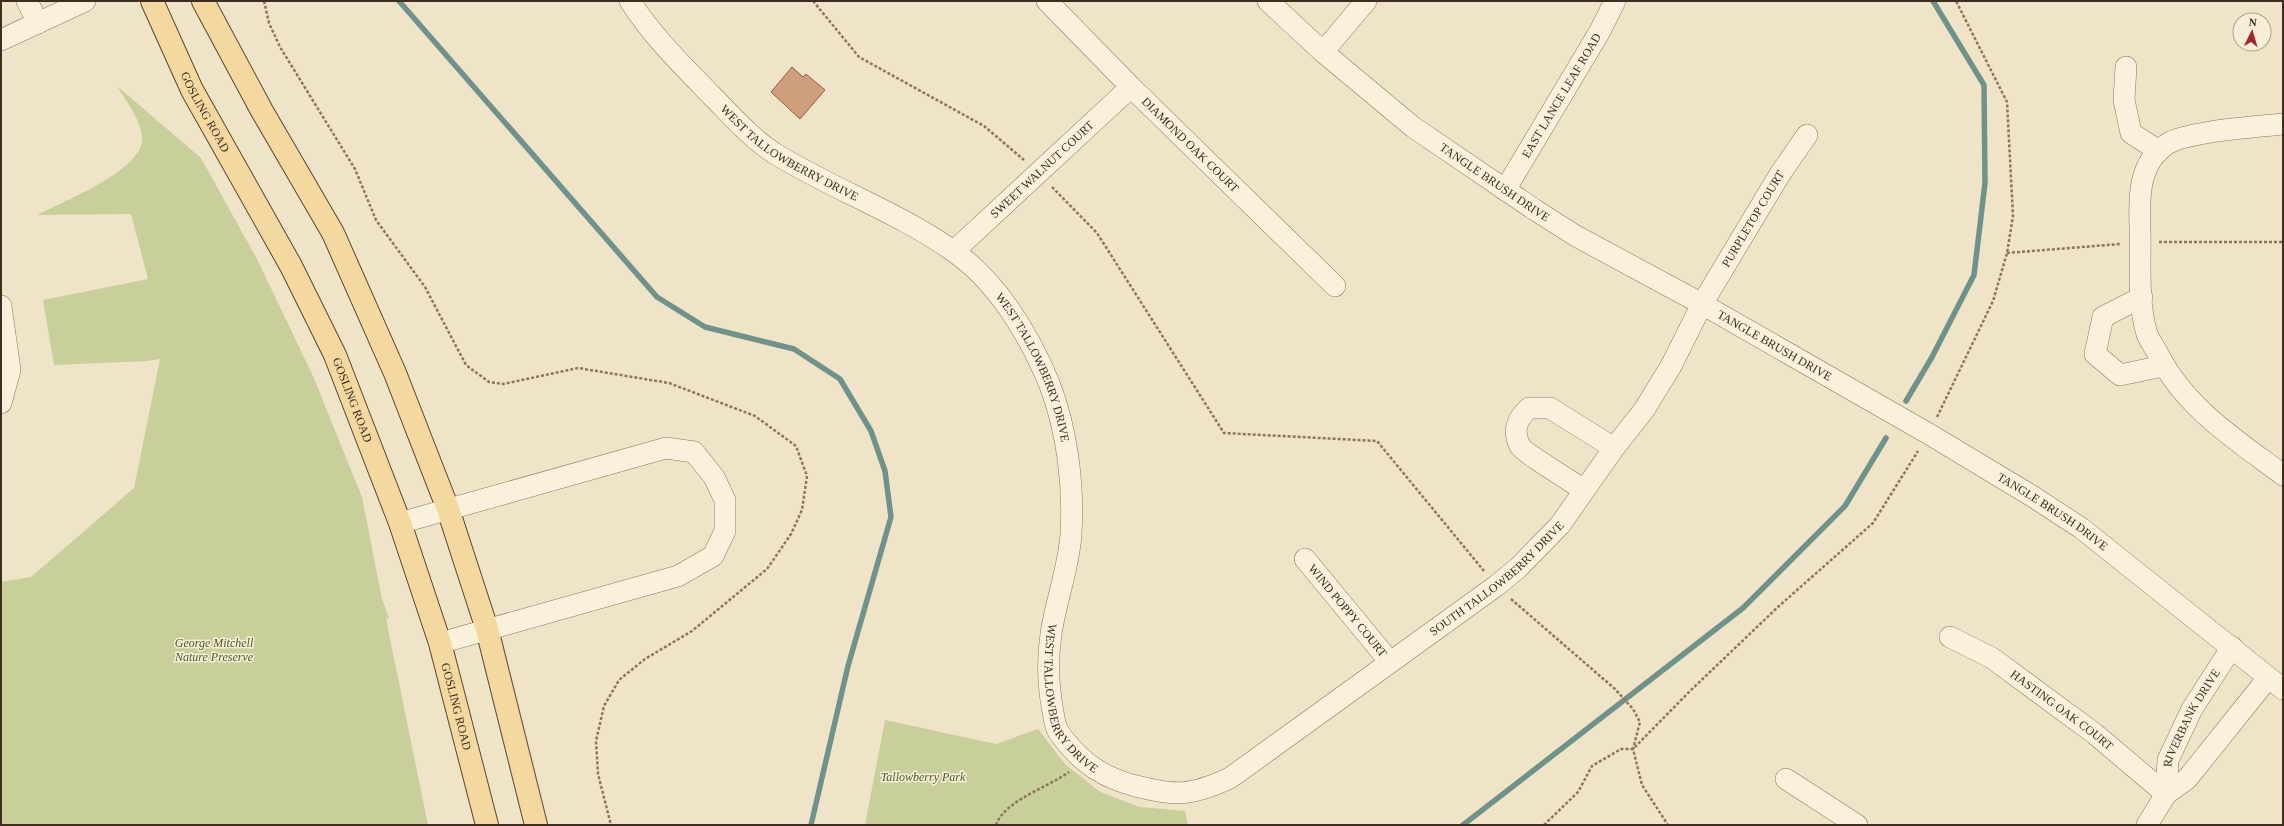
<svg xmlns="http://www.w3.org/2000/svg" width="2284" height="826" font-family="'Times New Roman',serif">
<rect width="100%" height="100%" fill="#f0e4c8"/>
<g fill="#c9cf9b">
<path d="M117,86L201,158L257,259L313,376L362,497L382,599L389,618L386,619L428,825H1V582L31,577L134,488L160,359L148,361L54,365L43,300L148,279L131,214L37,215C61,202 144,170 142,138C141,119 127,103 117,86Z"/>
<path d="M885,720L996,744L1038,729L1065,764L1100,792L1140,807L1185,811L1188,825H865Z"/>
</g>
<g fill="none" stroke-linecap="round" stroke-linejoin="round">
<g stroke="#6f938a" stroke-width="5.5">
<path d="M399,1L657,297L705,327L794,349L840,379L871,431L885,471L891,517L848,666L811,825"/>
<path d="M1906,401L1932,357L1974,275L1985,183L1984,85L1933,1"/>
<path d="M1463,825L1743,608L1845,506L1886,438"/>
</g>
</g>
<path fill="#cf9f7d" stroke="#8d5f41" d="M792,67L803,77L806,74L825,90L800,119L771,92Z"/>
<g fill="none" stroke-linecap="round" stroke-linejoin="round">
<g stroke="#8d765c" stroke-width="22">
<g id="minor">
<path d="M27,1L38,23"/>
<path id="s1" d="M630,1C652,36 683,66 712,96C731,115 751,138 774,153C832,189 898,212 953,251C997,281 1029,335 1049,383C1067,429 1074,484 1071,534C1069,567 1056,600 1051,634C1047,661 1048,686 1053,712C1054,717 1055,725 1057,729C1059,734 1064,739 1067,743C1085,765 1104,777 1132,785C1174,796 1189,797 1230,778L1496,586L1518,568L1560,525L1614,448L1644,410L1671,366L1702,304L1780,174L1807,135"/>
<path id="s2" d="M1047,1L1131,87L1335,286"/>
<path id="s3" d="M1268,1L1323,52L1413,127L1535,210L1576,236L1702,304L1929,434L2032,496L2081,528L2283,689"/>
<path d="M1,40L85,1"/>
<path d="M1323,52L1366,1"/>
<path d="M2126,67L2124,100L2131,133L2159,151"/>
<path d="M2283,124C2257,127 2187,131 2167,144C2138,163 2139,198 2140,228C2141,262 2137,301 2147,334C2149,340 2154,346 2157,352C2184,407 2235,439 2283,475"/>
<path id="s4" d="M1505,190L1600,31L1615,1"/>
<path id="s5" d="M954,251L1131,87"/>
<path d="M2142,297L2103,317L2095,354L2120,375L2163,366"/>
<path d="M1,306L10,370L1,403"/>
<path d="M1584,490C1574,483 1524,453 1520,446C1512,430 1517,419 1529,408H1550L1614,448"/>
<path d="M400,523L666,448L694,452L714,477L725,500V531L713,556L678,576L440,643"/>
<path id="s6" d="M1305,559L1390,662"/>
<path id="s7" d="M1950,637L1992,658L2095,734L2166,794"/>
<path d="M1786,779L1857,825"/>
<path id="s8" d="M2166,794L2168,760L2192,709L2232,647"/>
<path d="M2147,825L2166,794L2187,779L2268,678"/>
</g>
</g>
<g stroke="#5b4430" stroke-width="24">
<g id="major">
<path id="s9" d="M152,1L192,90L291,266L335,355L400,523L440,643L487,825"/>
<path d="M203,1L262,111L333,233L395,373L448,509L487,629L536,825"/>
</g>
</g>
<g stroke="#8d765c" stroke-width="2.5" stroke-dasharray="3 2" stroke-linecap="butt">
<path d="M264,1L269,23L280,47L355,169L376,220L425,287L466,365L489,382L503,384L578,368L669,383L755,416L796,446L807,476L802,510L791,534L767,569L692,631L645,659L619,680L604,706L596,741L598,774L611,825"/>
<path d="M813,1L859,57L984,126L1024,160"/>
<path d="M1052,187L1097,233L1224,433L1377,441L1484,571"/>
<path d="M2159,242H2283"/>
<path d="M2007,253L2120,244"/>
<path d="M1937,417L1993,301L2007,253L2013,216L2007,102L1956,1"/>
<path d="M1511,599L1615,689L1633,709L1640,722L1633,749L1642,785L1668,825"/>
<path d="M996,825C1005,800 1047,788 1069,772"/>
<path d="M1544,825L1578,792L1592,766L1621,749H1633L1690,691L1779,606L1873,523L1918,451"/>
</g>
<use href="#minor" stroke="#faf1dc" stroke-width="21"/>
<use href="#major" stroke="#f3d9a0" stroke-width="22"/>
</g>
<g text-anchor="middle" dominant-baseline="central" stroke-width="3" stroke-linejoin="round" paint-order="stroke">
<g font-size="12" fill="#3d2e20" stroke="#f7eed8">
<text stroke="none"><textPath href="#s4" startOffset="110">EAST LANCE LEAF ROAD</textPath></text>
<text stroke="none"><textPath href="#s9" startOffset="123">GOSLING ROAD</textPath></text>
<text stroke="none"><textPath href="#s2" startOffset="203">DIAMOND OAK COURT</textPath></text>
<text stroke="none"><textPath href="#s1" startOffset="223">WEST TALLOWBERRY DRIVE</textPath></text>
<text stroke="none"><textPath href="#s5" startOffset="120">SWEET WALNUT COURT</textPath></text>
<text stroke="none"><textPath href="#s3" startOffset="291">TANGLE BRUSH DRIVE</textPath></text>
<text stroke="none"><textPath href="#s1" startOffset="1908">PURPLETOP COURT</textPath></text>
<text stroke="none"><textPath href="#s3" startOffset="615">TANGLE BRUSH DRIVE</textPath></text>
<text stroke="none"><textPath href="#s1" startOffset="559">WEST TALLOWBERRY DRIVE</textPath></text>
<text stroke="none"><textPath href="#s9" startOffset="447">GOSLING ROAD</textPath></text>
<text stroke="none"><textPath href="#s3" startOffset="939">TANGLE BRUSH DRIVE</textPath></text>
<text stroke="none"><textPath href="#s1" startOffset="1462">SOUTH TALLOWBERRY DRIVE</textPath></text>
<text stroke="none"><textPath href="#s6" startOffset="67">WIND POPPY COURT</textPath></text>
<text stroke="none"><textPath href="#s1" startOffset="907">WEST TALLOWBERRY DRIVE</textPath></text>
<text stroke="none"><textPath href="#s9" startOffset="771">GOSLING ROAD</textPath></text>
<text stroke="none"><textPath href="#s7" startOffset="134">HASTING OAK COURT</textPath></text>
<text stroke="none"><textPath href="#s8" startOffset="82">RIVERBANK DRIVE</textPath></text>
</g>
<g font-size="12" font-style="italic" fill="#4d5a26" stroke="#f7eed8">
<text x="214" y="643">George Mitchell<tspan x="214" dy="14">Nature Preserve</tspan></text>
<text x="923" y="777">Tallowberry Park</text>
</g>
</g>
<rect width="2284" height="826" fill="none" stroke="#3d2e20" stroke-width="4"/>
<g transform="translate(2252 32) rotate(5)"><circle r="19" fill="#f7eed8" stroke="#ada18e"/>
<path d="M0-3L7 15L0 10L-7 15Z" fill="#9e2a2b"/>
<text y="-6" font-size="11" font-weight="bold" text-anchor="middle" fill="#3d2e20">N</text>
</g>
</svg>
